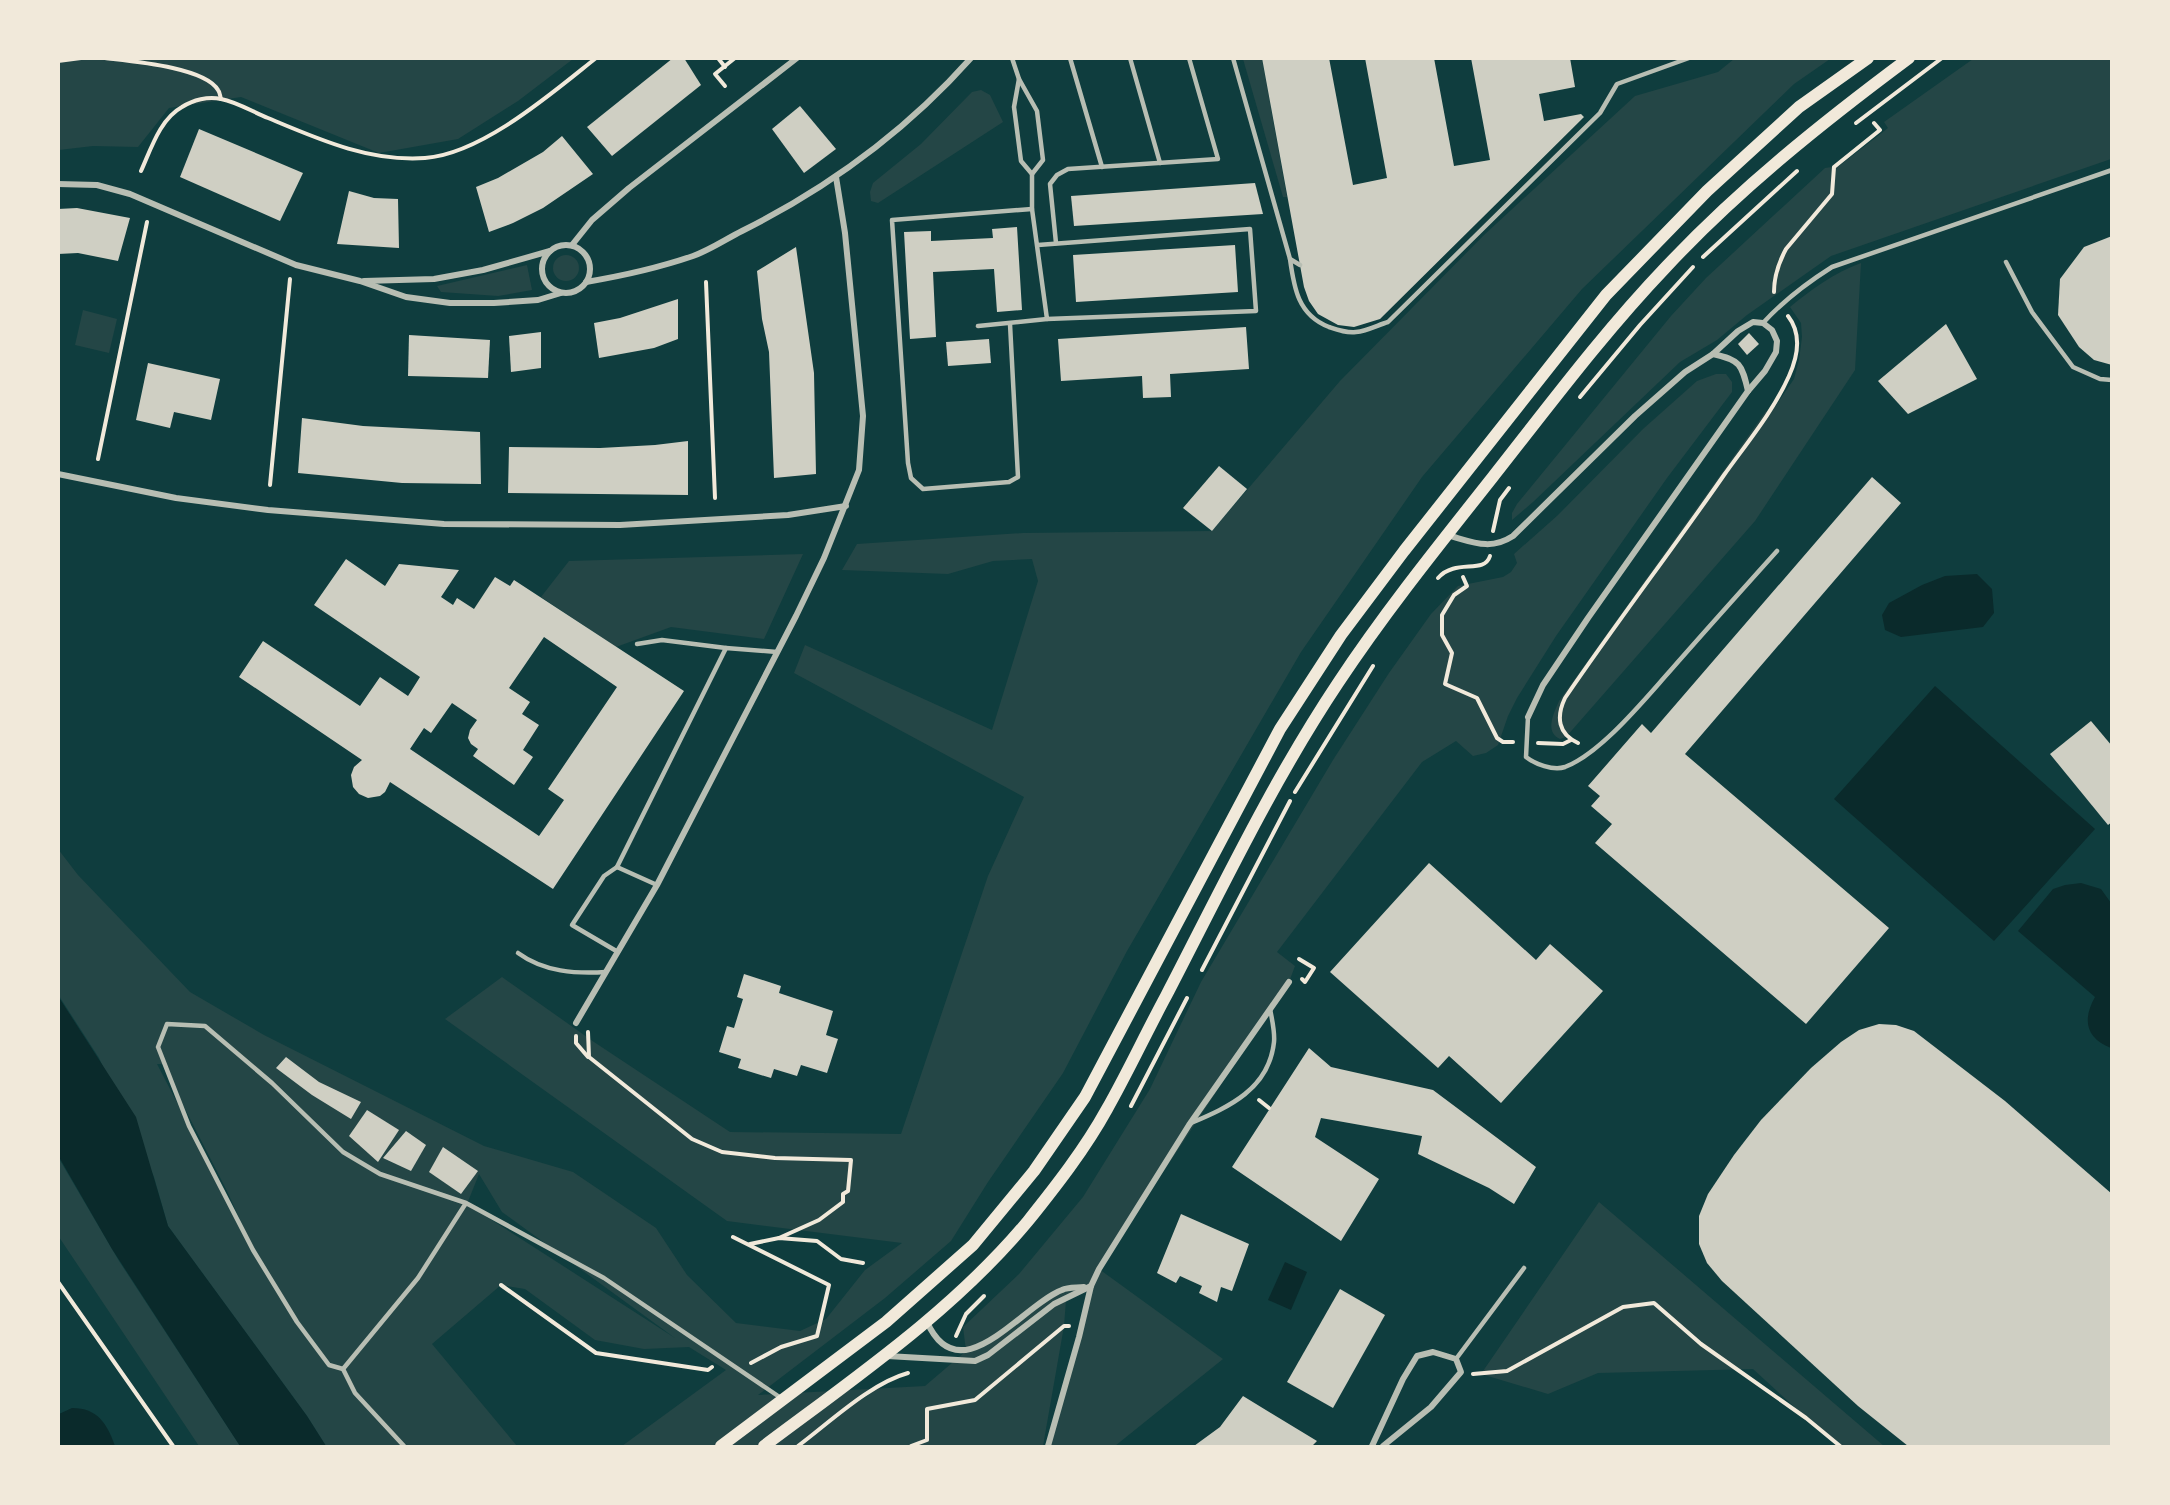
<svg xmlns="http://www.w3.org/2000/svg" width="2170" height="1505" font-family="'DejaVu Sans',sans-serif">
<rect width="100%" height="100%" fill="#0f3d3e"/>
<g fill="#244646" fill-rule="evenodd">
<path d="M58,59H573L518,101L458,139L379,153L241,97L169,108L138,147L93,146L59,150Z"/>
<path d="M1243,59H1262L1287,197H1283Z"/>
<path d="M1734,59H1830L1794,84L1582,289L1422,477L1301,652L1127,951L1063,1073L988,1182L951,1241L885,1298L758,1395L925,1386L966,1351L963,1327L1019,1274L1083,1197L1150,1089L1201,982L1333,760L1389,673L1431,614L1458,586L1503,577L1511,572L1517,563L1514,554L1558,515L1643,429L1697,381L1716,374H1726L1732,382V392L1667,478L1556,636L1517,698L1508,716L1498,745L1486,753L1473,756L1456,741L1422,762L1277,952L1295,966L1289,982L1099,1269L1223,1359L1115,1446H1048L1091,1287L1066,1300L1064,1326L1043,1446H622L726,1370L689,1347L644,1349L595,1340L525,1289L501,1285L432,1344L517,1446H326L307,1416L168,1226L154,1177L99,1058L59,996L58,849L78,875L190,992L264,1035L484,1146L573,1172L656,1228L687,1275L736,1323L800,1331L826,1319L865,1270L902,1243L727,1221L445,1019L502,977L594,1042L730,1132L901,1134L988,876L1024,797L794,673L805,645L992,730L1038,581L1032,559L993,561L948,574L842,570L857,544L1023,533L1212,531L1340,381L1484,235L1635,96L1718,72ZM157,1064H162L227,1191L252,1246ZM479,1174L502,1212L675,1338L467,1204Z"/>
<path d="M1973,59H2111V159L1831,256L1747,315L1717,340L1680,362L1533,502L1512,520V513L1517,504L1671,316L1706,278L1825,168L1839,166L1888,128L1884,122Z"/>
<path d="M981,90L990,95L1003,122L878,203L871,201L870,192L873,183L921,144L972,92Z"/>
<circle cx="566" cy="268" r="13"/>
<path d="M1861,263L1855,370L1755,521L1566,737L1560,739C1544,732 1554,713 1559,701L1766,411L1770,414L1794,379L1799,360L1802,337L1801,323L1790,307C1812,289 1834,273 1861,263Z"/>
<path d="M527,265L532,290L498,296L441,292L437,286Z"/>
<path d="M83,310L117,319L109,353L75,345Z"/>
<path d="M803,554L764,639L671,627L616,647L541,597L569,561Z"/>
<path d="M58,1157L119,1261L240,1446H199L59,1237Z"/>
<path d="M1599,1202L1884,1446H1837L1753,1369L1598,1373L1548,1394L1481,1374Z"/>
</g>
<g fill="#0a2a2b">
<path d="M1977,574L1992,589L1994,613L1983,627L1901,637L1885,630L1882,615L1889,603L1922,585L1945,576Z"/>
<path d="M1935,686L2095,829L1994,941L1834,799Z"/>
<path d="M2081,883L2101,889L2111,903V1048C2086,1038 2082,1020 2095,997L2018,931L2053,889L2065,885Z"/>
<path d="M58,996L136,1117L168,1226L307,1416L326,1446H240L112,1249L59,1157Z"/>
<path d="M1285,1262L1307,1272L1291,1310L1268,1300Z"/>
<path d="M72,1408C98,1408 107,1424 115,1446H59V1414Z"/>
</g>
<g fill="#cfcfc3" fill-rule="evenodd">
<path d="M673,58H684L701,85L612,156L587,127Z"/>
<path d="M1262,58H1329L1353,185L1387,178L1365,58H1434L1454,166L1490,160L1471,58H1570L1575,87L1539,94L1544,121L1581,114L1584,117L1380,319L1354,327L1338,325L1318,314L1309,301L1304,287Z"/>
<path d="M800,106L836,149L804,173L772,129Z"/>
<path d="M199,129L303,173L280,221L180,177Z"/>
<path d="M562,136L593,174L543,208L513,223L489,232L476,187L498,178L543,152Z"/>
<path d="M1255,183L1263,214L1074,226L1071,196Z"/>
<path d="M349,191L374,198L398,199L399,248L337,244Z"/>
<path d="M77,208L130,218L118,261L78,253L58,254V209Z"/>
<path d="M1017,227L1022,310L997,312L994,269L933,272L936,337L910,339L904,232L931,231V241L993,238L992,229Z"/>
<path d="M2112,236V365L2094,360L2079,347L2058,315L2060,279L2084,247Z"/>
<path d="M1235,245L1238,292L1076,302L1073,255Z"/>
<path d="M796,247L814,373L816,474L774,478L769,352L762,319L757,271Z"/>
<path d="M678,299V339L654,348L599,358L594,323L620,318Z"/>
<path d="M1946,324L1977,379L1908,414L1878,381Z"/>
<path d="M1246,327L1249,369L1170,374L1171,397L1143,398L1142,376L1061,381L1058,339Z"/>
<path d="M541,332V368L511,372L509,336Z"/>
<path d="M1749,333L1759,344L1747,355L1738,344Z"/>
<path d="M409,335L490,340L488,378L408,376Z"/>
<path d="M989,339L991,363L948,366L946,342Z"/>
<path d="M148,363L220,379L211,420L174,412L170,428L136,420Z"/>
<path d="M302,418L363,426L480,432L481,484L402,483L298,473Z"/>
<path d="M688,441V495L508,493L509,447L600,448L655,445Z"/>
<path d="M1219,466L1247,489L1212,531L1183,508Z"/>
<path d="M1872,477L1901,503L1685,754L1889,928L1806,1024L1595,843L1612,824L1591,806L1600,796L1588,786L1642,724L1651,733Z"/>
<path d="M346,559L385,586L399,564L459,570L441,597L453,605L457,598L474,609L495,577L510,586L514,580L684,691L553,889L390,782L385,792L380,796L368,798L359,794L353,787L351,775L354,767L362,760L239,677L263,641L360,706L380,677L408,696L420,677L314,605ZM544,637L617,687L548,789L564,800L539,836L410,749L424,728L431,733L452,703L477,720L470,730L468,738L471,744L478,749L473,756L514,785L533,757L523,750L539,725L522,714L530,702L509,688Z"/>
<path d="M2091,721L2112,746V822L2108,825L2050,754Z"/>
<path d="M1429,863L1536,960L1550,944L1603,991L1501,1103L1449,1056L1438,1068L1330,972Z"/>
<path d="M744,974L781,986L779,993L833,1011L826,1035L838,1039L827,1073L801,1065L797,1076L774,1069L771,1078L738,1068L741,1059L719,1052L727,1026L734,1028L743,999L737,997Z"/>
<path d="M1879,1024L1896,1025L1914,1031L2005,1101L2112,1194V1446H1908L1858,1406L1722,1281L1707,1263L1699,1244V1216L1708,1194L1734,1155L1761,1120L1811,1068L1841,1042L1859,1030Z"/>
<path d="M1309,1048L1331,1067L1433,1090L1536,1167L1514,1204L1489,1188L1418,1154L1422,1136L1321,1118L1315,1137L1379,1179L1341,1241L1232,1167Z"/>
<path d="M286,1057L319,1082L361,1102L351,1119L312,1095L276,1068Z"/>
<path d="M367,1110L399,1130L378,1162L349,1136Z"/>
<path d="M406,1131L426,1145L411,1171L383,1158Z"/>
<path d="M443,1147L478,1171L461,1194L429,1172Z"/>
<path d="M1181,1214L1249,1244L1232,1291L1221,1287L1217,1302L1199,1293L1202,1286L1180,1276L1176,1283L1157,1273Z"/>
<path d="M1340,1289L1385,1315L1333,1408L1287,1382Z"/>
<path d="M1243,1396L1317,1441L1312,1446H1194L1220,1427Z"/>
</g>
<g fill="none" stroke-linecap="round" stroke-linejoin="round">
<g stroke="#f1e9da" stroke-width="4">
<path d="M105,58C130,61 205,67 218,90C220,92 220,96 221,99"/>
<path d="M718,58L725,67"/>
<path d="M58,61L81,58"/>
<path d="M725,86L715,74L735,58"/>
<path d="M1856,123L1942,58"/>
<path d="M141,171C151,149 160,119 182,107C193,100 208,96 221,99C237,102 253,112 268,118C318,139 369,162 425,158C482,154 552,93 596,58"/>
<path d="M1703,257L1797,171"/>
<path d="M706,282L715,498"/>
<path d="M1774,292C1774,277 1779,262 1786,249L1832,194L1834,167L1880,130L1874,123"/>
<path d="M1580,397L1640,325L1693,267"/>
<path d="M98,459L147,222"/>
<path d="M270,485L290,279"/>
<path d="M1493,531L1500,500L1509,488"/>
<path d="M1463,577L1467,586L1454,595L1442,615V635L1452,653L1445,684L1477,698L1497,738L1503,742H1513"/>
<path d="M1438,578C1456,558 1484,575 1490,556"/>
<path d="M1538,743L1563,744L1571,740"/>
<path d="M1578,743C1558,734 1556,717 1565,698C1616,623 1672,550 1724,475C1746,444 1773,412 1789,376C1798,356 1802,334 1788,316"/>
<path d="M1295,792L1373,666"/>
<path d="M1299,959L1314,968L1305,982L1302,979"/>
<path d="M1202,970L1290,801"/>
<path d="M588,1032L589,1057L692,1139L722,1152L775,1158L851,1160L848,1191L843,1194V1202L819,1220L779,1238"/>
<path d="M576,1036V1043L588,1057"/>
<path d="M1259,1100L1269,1108"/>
<path d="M1131,1106L1187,998"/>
<path d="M733,1237L829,1285L817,1336L781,1347L751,1363"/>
<path d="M750,1244L779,1238L817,1241L841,1259L863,1263"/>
<path d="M58,1282L173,1446"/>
<path d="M501,1285L596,1353L708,1370L712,1367"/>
<path d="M956,1336L966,1314L984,1296"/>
<path d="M1473,1374L1507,1371L1623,1307L1654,1303L1701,1344L1806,1418L1840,1446"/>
<path d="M798,1446C830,1422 871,1383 908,1373"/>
<path d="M911,1446L927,1440V1409L975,1400L1064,1326H1069"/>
</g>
<g stroke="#b8beb3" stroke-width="4.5">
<path d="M1012,58L1019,79L1037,111L1043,160L1032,174"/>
<path d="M1070,58L1102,167"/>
<path d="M1130,58L1160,163"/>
<path d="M1233,58L1290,259L1300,265"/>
<path d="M1019,79L1014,107L1021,161L1032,174V209L1047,319L1256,311L1250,229L1038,245"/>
<path d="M1056,243L1050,184L1057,175L1068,169L1218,159L1189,58"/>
<path d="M1290,259C1294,288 1298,315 1329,327C1338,330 1346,333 1356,332C1367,331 1378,325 1388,322L1600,113L1617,84L1689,58"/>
<path d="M2006,262L2032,312L2073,367L2100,379L2112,380"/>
<path d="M1763,323C1784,300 1805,284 1832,267L2112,170"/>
<path d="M1010,324L1018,477L1009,482L923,489L911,478L908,463L892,220L1032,209"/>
<path d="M978,326L1047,319"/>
<path d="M637,644L662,640L726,648"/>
<path d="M1528,717L1526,757C1535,764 1553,771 1565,767C1601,753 1644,700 1670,671C1705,631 1741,591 1777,551"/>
<path d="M617,867L726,648L777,652"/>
<path d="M618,952L572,925L604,876L617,867L657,885"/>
<path d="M518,953C544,972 576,974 606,972"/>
<path d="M1191,1123C1229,1107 1269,1089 1274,1042C1275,1032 1272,1019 1270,1009"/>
<path d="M466,1203L418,1278L343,1369L329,1365L297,1322L253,1250L189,1126L158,1047L167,1024L205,1026L272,1083L343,1152L380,1174L466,1203L604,1278L781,1398"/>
<path d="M1456,1359L1524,1268"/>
<path d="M343,1369L355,1393L404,1446"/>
</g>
<g stroke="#b8beb3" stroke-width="6">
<path d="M58,184L97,185L130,194L296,265L360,281L406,297L450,303H494L538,300L561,293"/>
<circle cx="566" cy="269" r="24"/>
<path d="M572,245L592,220L629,188L797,58"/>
<path d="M364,281L434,279L483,270L550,251"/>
<path d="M586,282C622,276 658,268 693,256C710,250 726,239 742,231C828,188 906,131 971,58"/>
<path d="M1713,354C1740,360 1742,364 1748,391"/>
<path d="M58,474L176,498L268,510L444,524L620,525L788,515L846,506"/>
<path d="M1447,535C1473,542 1490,551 1513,536L1635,416L1685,372L1713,354L1738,331L1753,322L1763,323L1772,330L1777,341L1776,352L1765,371L1748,391L1588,618L1543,685L1528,717"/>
<path d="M576,1023L657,885L796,616L824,558L859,470L863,416L845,233L836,177"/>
<path d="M927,1322C960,1395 1022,1305 1062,1290C1068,1287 1077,1288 1084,1287"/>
<path d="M887,1356L975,1361L988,1355L1054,1304L1091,1286"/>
<path d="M1048,1446L1079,1337L1091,1286L1099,1269L1189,1125L1289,982"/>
<path d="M1372,1446L1403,1379L1417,1356L1433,1352L1456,1359L1461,1372L1431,1407L1383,1446"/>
</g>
<g stroke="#f1e9da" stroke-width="12">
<path d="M721,1446L886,1322L973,1245L1034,1171L1085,1097L1280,729L1341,635L1404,551L1606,295L1707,191L1799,107L1868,58"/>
<path d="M764,1446C856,1377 954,1310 1028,1221C1056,1186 1085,1149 1107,1109C1128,1072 1146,1033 1166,996C1221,890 1272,782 1338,683C1385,612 1439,545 1492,478C1548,407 1603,333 1666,267C1739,189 1823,122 1909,58"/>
</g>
</g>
<rect width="2170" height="1505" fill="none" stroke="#f1e9da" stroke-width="120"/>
</svg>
